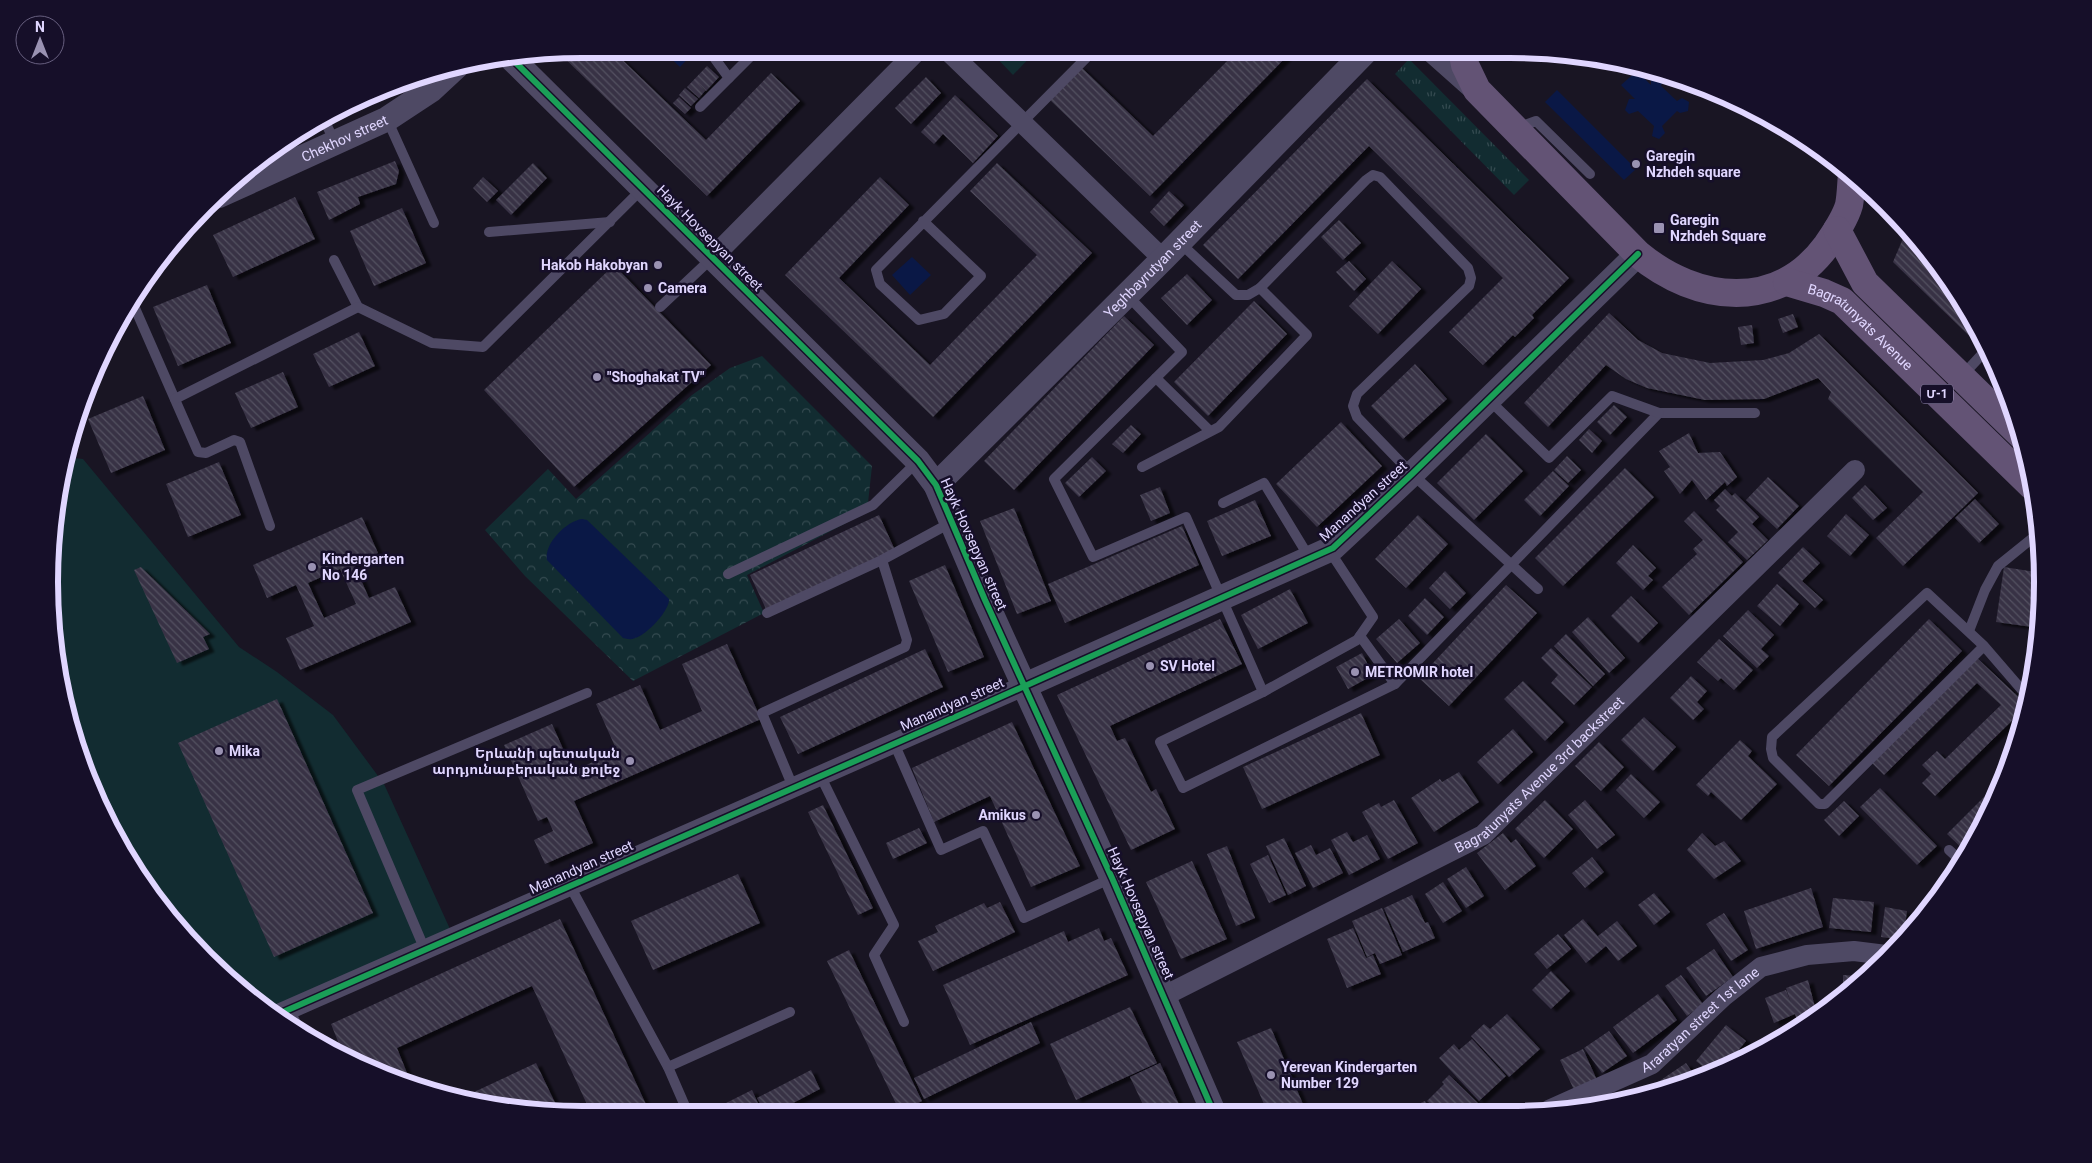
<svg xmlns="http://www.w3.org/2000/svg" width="2092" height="1163" font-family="Roboto,'Noto Sans Armenian',sans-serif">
<defs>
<pattern id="grass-tufts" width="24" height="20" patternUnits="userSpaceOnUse" patternTransform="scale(1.25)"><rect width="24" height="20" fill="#122c31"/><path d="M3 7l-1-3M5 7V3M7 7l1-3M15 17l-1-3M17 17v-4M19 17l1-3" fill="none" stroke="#344a50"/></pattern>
<pattern id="park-crowns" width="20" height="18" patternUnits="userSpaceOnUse" patternTransform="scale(1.25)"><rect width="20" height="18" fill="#122c31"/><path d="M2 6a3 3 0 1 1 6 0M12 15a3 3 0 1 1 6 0" fill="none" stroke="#344a50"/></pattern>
<pattern id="building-back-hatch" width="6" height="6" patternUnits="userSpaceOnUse" patternTransform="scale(1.25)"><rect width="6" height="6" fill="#383345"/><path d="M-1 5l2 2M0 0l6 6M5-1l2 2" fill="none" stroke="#545061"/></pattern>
<filter id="shadow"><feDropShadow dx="5.5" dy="3" stdDeviation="1" flood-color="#0009"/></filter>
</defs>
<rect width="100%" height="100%" fill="#191523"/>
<path fill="url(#grass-tufts)" d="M1409,59L1529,180L1514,195L1395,74Z"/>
<path fill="url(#park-crowns)" d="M762,356L872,466L867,512L747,575L764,613L633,681L525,576L485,530L548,469L576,499L692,395L730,368Z"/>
<g fill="#122c31">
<path d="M988,49H1038L1013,75Z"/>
<path d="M65,457L83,459L239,647L277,672L333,715L384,784L450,929L267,1011L257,1004L181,933L138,877L89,786L67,719L50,617V546Z"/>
</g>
<g fill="#0a1846">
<path d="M664,49H697L680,67L663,51Z"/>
<path d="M1637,71L1651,85V77L1660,75L1664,79L1661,86L1677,101L1682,98L1689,102L1688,111L1680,113L1677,111L1662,126L1665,133L1659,139L1652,136L1654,126L1638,111L1629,114L1625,110L1629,99H1635L1621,85Z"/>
<path d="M1557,90L1636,169L1624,180L1545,102Z"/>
<path d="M912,257L931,275L910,295L892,275Z"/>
<path d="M582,519L587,520L669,599C670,610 647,635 635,638C631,640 627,639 623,638L547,560C544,543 567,521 582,519Z"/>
</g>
<g fill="url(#building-back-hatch)" fill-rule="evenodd" filter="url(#shadow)">
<path d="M582,49H611L706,140L771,73L800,101L707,196L557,51Z"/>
<path d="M867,49H877L872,54Z"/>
<path d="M1238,50H1293L1150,196L1049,99L1080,66L1153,136Z"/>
<path d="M707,66L719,77L706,91L698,83L705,91L699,98L687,87Z"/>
<path d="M926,77L941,93L911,124L895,108Z"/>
<path d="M1367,79L1569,278L1532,315L1534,318L1515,337L1513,335L1483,365L1449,332L1503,278L1369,146L1238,279L1203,245Z"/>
<path d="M685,88L698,99L691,106L679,95Z"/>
<path d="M955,95L998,136L973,163L943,134L934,144L921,132Z"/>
<path d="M679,97L691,108L685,114L673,103Z"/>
<path d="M395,161L399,171L396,184L358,197L360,204L329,220L317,192Z"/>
<path d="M533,163L547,178L511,215L496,200Z"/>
<path d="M997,163L1092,253L933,417L785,275L880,177L909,205L839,278L930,365L1037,255L970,191Z"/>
<path d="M483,177L498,191L487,202L473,188Z"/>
<path d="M1169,191L1184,205L1164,226L1150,212Z"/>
<path d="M295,197L315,239L233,277L213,235Z"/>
<path d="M402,208L426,263L374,286L350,231Z"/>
<path d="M1339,220L1361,243L1343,260L1321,237Z"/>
<path d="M1907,229L1933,257L1988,346L1993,359L1893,262Z"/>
<path d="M1349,261L1366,279L1354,291L1336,272Z"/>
<path d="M1392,261L1421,289L1378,334L1349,306Z"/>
<path d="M614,265L711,365L574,487L484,390Z"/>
<path d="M1187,274L1212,300L1187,325L1161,298Z"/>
<path d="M207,285L231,343L178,366L153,307Z"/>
<path d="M1254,301L1287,334L1208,416L1174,382Z"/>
<path d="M1609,313L1638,340L1662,353L1710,363L1763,360L1789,353L1819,334L1978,493L1903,566L1876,538L1923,492L1828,399L1831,392L1818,378L1764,399L1705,400L1647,388L1626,379L1606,365L1548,427L1524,403Z"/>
<path d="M1793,314L1798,327L1783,333L1778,319Z"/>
<path d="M1124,316L1154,345L1014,490L984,461Z"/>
<path d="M1752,325L1754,343L1741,345L1738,327Z"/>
<path d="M359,332L375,366L329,387L313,354Z"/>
<path d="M1415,364L1447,399L1403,439L1371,406Z"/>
<path d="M283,372L298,407L251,428L235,393Z"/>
<path d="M143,396L165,450L111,473L88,419Z"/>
<path d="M1614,405L1627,417L1610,435L1597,422Z"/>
<path d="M1341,422L1382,466L1317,527L1276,484Z"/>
<path d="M1131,425L1141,434L1123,453L1112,444Z"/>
<path d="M1589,429L1602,441L1592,453L1579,440Z"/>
<path d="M1689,433L1698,453L1720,452L1737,477L1727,486L1725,482L1706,500L1692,480L1680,494L1664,471L1670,467L1659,451Z"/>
<path d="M1486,434L1523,471L1474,520L1437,483Z"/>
<path d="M1567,456L1581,470L1568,483L1554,470Z"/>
<path d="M1092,457L1106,471L1079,497L1065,483Z"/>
<path d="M219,462L241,515L188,537L166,484Z"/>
<path d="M1625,468L1654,497L1563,586L1535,558Z"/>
<path d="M1553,471L1569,486L1540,516L1524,500Z"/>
<path d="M1768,477L1799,506L1777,529L1746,500Z"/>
<path d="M1865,485L1887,508L1873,520L1852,498Z"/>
<path d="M1160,487L1170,513L1151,521L1140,495Z"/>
<path d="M1725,489L1732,496L1735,493L1759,517L1752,524L1768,540L1747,560L1728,542L1738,532L1716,510L1720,506L1714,500Z"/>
<path d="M1975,499L1999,524L1979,543L1955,518Z"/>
<path d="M1255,500L1271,536L1222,556L1207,521Z"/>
<path d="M1014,508L1051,601L1017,614L980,521Z"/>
<path d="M1694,511L1743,562L1689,615L1662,587L1697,554L1693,549L1703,540L1684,521Z"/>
<path d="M1846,514L1869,535L1850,556L1827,536Z"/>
<path d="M879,515L895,550L766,609L750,575Z"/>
<path d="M1418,515L1448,544L1406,588L1375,559Z"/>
<path d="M362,517L378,553L354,564L369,598L395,587L411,622L300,670L286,638L314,626L296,585L267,598L253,565ZM340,569L356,604L324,618L308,583Z"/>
<path d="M1182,526L1199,565L1065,623L1048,584Z"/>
<path d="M1633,545L1656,568L1648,576L1653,580L1643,590L1616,563Z"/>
<path d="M1803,547L1820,563L1802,581L1823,600L1815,608L1778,573Z"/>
<path d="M945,565L984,657L948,672L909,581Z"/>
<path d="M141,567L210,634L203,637L209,649L177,663L134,570Z"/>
<path d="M2004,567L2041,573L2039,628L1996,622Z"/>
<path d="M1445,571L1466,593L1450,609L1429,588Z"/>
<path d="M1777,584L1799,604L1780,626L1757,606Z"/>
<path d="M1506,585L1537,613L1449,706L1419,678Z"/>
<path d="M1290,589L1308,623L1258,649L1241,615Z"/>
<path d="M1631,596L1658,623L1638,643L1611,616Z"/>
<path d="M1425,598L1444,617L1427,635L1408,616Z"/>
<path d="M1748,610L1774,635L1761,649L1769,656L1757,668L1723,636Z"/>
<path d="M1588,617L1625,658L1609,673L1572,632Z"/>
<path d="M1220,619L1242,664L1110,726L1117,741L1125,738L1151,792L1156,789L1175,829L1131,850L1057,695Z"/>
<path d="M1399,619L1420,643L1397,663L1376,639Z"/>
<path d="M1929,619L1962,651L1829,786L1796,755Z"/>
<path d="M1566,634L1605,674L1593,686L1554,646Z"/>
<path d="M1719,639L1753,670L1734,690L1721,678L1718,681L1697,662Z"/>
<path d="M727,644L761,719L574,801L593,843L545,864L534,840L553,831L547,817L538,821L504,745L552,724L573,771L617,751L596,704L640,685L660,730L702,711L682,664Z"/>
<path d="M1551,648L1592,687L1574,705L1551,683L1558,675L1541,658Z"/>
<path d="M925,649L943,687L798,754L780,717Z"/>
<path d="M1362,653L1373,675L1348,689L1336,667Z"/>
<path d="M1977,658L2026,704V707L1935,796L1922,783L1931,774L1922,765L1937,751L1945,759L2001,705L1977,683L1884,775L1872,763Z"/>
<path d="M1691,676L1707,691L1697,702L1704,709L1693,720L1670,698Z"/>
<path d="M1523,681L1564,722L1545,741L1504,699Z"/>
<path d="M277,699L373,913L274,957L178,743Z"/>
<path d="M1361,713L1380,755L1262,809L1243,767Z"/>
<path d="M1644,717L1676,747L1653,771L1621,740Z"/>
<path d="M1012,722L1080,866L1031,887L990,796L934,822L912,768Z"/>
<path d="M1513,729L1533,752L1498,784L1477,762Z"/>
<path d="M1740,740L1752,751L1748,756L1777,784L1741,820L1711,792L1708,796L1696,785Z"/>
<path d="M1599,742L1624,767L1601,791L1575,766Z"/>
<path d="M1459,772L1479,802L1434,832L1411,798L1440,779L1442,782Z"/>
<path d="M1631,774L1660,802L1644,818L1616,790Z"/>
<path d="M2004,777L1972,848L1968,854L1947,834Z"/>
<path d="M1880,788L1937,846L1917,865L1860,807Z"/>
<path d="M1394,800L1418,843L1388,859L1362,812L1379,803L1381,807Z"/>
<path d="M1545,800L1573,829L1544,858L1515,829Z"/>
<path d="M1585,800L1615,835L1597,849L1568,815Z"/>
<path d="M1844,801L1859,816L1839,836L1824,820Z"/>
<path d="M823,805L873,908L858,915L808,812Z"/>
<path d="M919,828L927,843L893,859L886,843Z"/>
<path d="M1347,832L1353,842L1367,835L1380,859L1349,875L1331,840Z"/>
<path d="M1503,833L1511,843L1516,839L1536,866L1505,890L1477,853Z"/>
<path d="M1702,833L1715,846L1724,841L1741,861L1714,879L1687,850Z"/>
<path d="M1284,838L1306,886L1288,895L1266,846Z"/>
<path d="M1311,845L1316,855L1330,848L1343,873L1313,888L1295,853Z"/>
<path d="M1227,846L1255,918L1236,926L1207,854Z"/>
<path d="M1268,855L1286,895L1269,903L1250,864Z"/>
<path d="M1592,857L1604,872L1585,888L1572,873Z"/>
<path d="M1192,861L1227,939L1181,959L1146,882Z"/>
<path d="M1466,867L1484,896L1466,908L1447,879Z"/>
<path d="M738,874L760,923L653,970L631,921Z"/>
<path d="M1443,882L1462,911L1443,923L1425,894Z"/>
<path d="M1811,888L1823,927L1756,949L1744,911Z"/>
<path d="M1654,893L1670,912L1654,925L1638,905Z"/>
<path d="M1412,895L1425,923L1428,922L1435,938L1403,952L1384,908Z"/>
<path d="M1833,898L1874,902L1871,932L1829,928Z"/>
<path d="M1000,902L1015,932L933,971L918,941L938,932L935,926L984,903L987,908Z"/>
<path d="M1885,907L1907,911L1903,940L1881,937Z"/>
<path d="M1382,908L1402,955L1380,964L1375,953L1367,957L1352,921Z"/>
<path d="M1916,911L1925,913L1911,933Z"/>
<path d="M1724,913L1748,950L1731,961L1706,924Z"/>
<path d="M560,919L650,1113H591L532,986L397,1048L411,1083L329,1049L339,1044L331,1024Z"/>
<path d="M1583,919L1606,946L1586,963L1564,935Z"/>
<path d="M1617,921L1637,946L1618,961L1598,936Z"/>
<path d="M1099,928L1104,941L1111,938L1128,975L970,1045L943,985L1064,931L1068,942Z"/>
<path d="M1353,928L1366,958L1373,955L1381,974L1347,988L1327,939Z"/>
<path d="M1558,934L1571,949L1547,969L1534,954Z"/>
<path d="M1714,949L1733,977L1706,996L1686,968Z"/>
<path d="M849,950L922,1101L900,1112L827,961Z"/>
<path d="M1551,971L1570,991L1551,1009L1532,990Z"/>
<path d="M1681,975L1703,1004L1687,1016L1665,986Z"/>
<path d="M1843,975L1862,976L1847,989H1843Z"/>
<path d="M1808,980L1817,1015L1800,1028L1795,1014L1774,1023L1765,998L1786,990L1791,1003L1786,988Z"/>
<path d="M1658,994L1677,1020L1633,1053L1613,1027Z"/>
<path d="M1130,1007L1157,1063L1076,1100L1050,1044Z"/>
<path d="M1507,1014L1540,1049L1509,1077L1471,1036L1484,1024L1490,1029Z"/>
<path d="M1031,1022L1040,1043L924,1099L914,1078Z"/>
<path d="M1726,1025L1746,1041L1728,1063L1710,1072L1696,1061Z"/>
<path d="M1271,1028L1305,1109L1301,1111H1267L1237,1042Z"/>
<path d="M1609,1031L1627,1056L1602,1073L1584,1048Z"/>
<path d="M1472,1039L1506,1076L1479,1101L1439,1058L1454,1044L1459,1050Z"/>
<path d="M1583,1049L1597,1080L1574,1090L1560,1060Z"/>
<path d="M536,1063L560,1113H547L459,1099Z"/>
<path d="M1160,1063L1182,1111H1146L1130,1077Z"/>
<path d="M1686,1063L1697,1079L1682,1086L1663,1090L1658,1082Z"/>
<path d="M811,1070L820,1089L776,1112H765L757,1098Z"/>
<path d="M1449,1075L1480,1105L1475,1110H1437L1427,1101L1444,1084L1442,1082Z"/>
<path d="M752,1090L762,1112L710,1113V1111Z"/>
<path d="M1425,1101L1429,1110H1405Z"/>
</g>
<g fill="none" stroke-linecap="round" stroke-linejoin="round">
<g stroke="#4e4964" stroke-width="10">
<path d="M711,49L710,52L729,78"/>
<path d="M700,107L758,49"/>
<path d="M323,117L335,143"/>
<path d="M387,119L434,223"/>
<path d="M1517,128L1536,121L1590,174"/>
<path d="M923,221L981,276L944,314L919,320L880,284L876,270L1095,49"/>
<path d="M489,232L610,222"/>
<path d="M1179,242L1236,295H1248L1260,288L1366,180L1373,175L1380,177L1468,268L1471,278L1469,286L1357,394L1353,406L1357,417L1412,474L1538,589"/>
<path d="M334,260L358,307L432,343L483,347L642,189"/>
<path d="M1127,295L1182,352L1054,479L1093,557L1186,517L1263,692L1160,742L1183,788L1395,684L1659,413H1755"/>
<path d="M131,299L198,452L206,453L234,440L240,442L270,526"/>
<path d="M660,307L712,258"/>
<path d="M1962,376L1985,351"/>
<path d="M1156,378L1210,431"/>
<path d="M175,399L358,307"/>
<path d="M1489,400L1549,458L1612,396L1659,413"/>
<path d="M1142,467L1219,427L1307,335L1260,288"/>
<path d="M1223,503L1264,483L1309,557"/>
<path d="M728,574L873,505L917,462"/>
<path d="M767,613L882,560L952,522"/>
<path d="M1969,631L1985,590L1998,566L2040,532"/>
<path d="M1360,636L1395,684"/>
<path d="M1984,646L1825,804H1819L1773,758L1771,749L1772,737L1927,593L1984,646L2028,697"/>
<path d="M1263,692L1357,640L1373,617L1329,550"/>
<path d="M894,743L941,850L983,831L1024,918L1112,878"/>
<path d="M820,775L894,925L874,955L904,1022"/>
<path d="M793,787L762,713L905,647L907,640L882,560"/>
<path d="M1949,850L1962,862"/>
<path d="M570,886L668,1067L688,1113"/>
<path d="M425,950L357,790L587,693"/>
<path d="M289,1009L301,1033"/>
<path d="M668,1067L790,1012"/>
</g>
<g stroke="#4e4964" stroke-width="20">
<path d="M946,49L1163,259"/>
<path d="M712,258L919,49"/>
<path id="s1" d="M1164,996L1483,835L1855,470"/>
<path d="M274,1016L1026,685"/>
<path id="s2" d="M1549,1110L1652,1064L1723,997L1761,967L1807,955L1854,951L1886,955"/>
</g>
<g stroke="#4e4964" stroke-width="25">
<path d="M1432,50L1477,90"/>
<path d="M509,56L918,461L936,485L985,600L1112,878L1213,1111"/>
<path id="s3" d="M218,196L387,119L431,90L459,64"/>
<path id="s4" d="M936,485L1163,259L1367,50"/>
<path d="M1026,685L1333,548L1412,474L1638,254"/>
</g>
<g stroke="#635375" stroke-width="28">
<path d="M1462,50L1465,65L1477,90L1638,254C1697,303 1778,312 1827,245C1835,233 1845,219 1849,205C1851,195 1851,184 1852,174"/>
<path d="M1837,230L1865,283L2023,437"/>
<path id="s5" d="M1787,282L1824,293L1842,301L2032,486"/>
</g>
<g stroke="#160f29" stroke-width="9">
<g id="cycleway">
<path d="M509,56L918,461L936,485L985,600L1112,878L1213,1111"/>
<path d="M274,1016L969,711L1333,548L1412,474L1638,254"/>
</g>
</g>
<use href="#cycleway" stroke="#1a9f57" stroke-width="6"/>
</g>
<g fill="#9a92b2" stroke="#160f29" stroke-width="2">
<circle cx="1636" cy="164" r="5"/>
<rect x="1653" y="222" width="12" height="12" rx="2.5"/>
<circle cx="658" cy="265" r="5"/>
<circle cx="648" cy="288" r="5"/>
<circle cx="597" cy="377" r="5"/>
<circle cx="312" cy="567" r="5"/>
<circle cx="1150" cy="666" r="5"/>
<circle cx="1355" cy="672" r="5"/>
<circle cx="219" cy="751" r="5"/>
<circle cx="630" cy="761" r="5"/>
<circle cx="1036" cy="815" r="5"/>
<circle cx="1271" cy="1075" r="5"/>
</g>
<g text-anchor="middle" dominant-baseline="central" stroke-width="5" stroke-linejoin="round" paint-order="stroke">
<rect fill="#160f29" stroke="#a39abf" stroke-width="1" x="1921" y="384.5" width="32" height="19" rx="4"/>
<g font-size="12" font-weight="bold" fill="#e0d6ff">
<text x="1937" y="394">Մ-1</text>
</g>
<g font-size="14" fill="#e0d6ff" stroke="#160f29">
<text stroke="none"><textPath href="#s3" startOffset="139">Chekhov street</textPath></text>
<text transform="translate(710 238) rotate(45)">Hayk Hovsepyan street</text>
<text stroke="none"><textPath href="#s4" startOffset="306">Yeghbayrutyan street</textPath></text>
<text stroke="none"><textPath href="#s5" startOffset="88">Bagratunyats Avenue</textPath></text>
<text transform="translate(1363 501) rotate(-42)">Manandyan street</text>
<text transform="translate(974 544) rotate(66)">Hayk Hovsepyan street</text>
<text transform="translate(952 704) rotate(-24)">Manandyan street</text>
<text stroke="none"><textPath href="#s1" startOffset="439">Bagratunyats Avenue 3rd backstreet</textPath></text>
<text transform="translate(581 867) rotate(-24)">Manandyan street</text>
<text transform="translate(1141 913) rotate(66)">Hayk Hovsepyan street</text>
<text stroke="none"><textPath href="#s2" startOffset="178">Araratyan street 1st lane</textPath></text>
</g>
<g font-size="14" font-weight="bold" fill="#e0d6ff" stroke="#160f29" text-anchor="start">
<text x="1646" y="156">Garegin<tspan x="1646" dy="16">Nzhdeh square</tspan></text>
<text x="1670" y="220">Garegin<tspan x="1670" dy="16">Nzhdeh Square</tspan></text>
<text x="648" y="265" text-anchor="end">Hakob Hakobyan</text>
<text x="658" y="288">Camera</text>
<text x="607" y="377">"Shoghakat TV"</text>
<text x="322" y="559">Kindergarten<tspan x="322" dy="16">No 146</tspan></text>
<text x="1160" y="666">SV Hotel</text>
<text x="1365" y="672">METROMIR hotel</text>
<text x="229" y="751">Mika</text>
<text x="620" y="753" text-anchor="end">Երևանի պետական<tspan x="620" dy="16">արդյունաբերական քոլեջ</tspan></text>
<text x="1026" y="815" text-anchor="end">Amikus</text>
<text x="1281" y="1067">Yerevan Kindergarten<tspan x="1281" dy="16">Number 129</tspan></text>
</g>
</g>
<path d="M0 0H2092V1163H0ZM582 58H1510A524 524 0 0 1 2034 582V582A524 524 0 0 1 1510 1106H582A524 524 0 0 1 58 582V582A524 524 0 0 1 582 58Z" fill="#160f29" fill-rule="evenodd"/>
<path fill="none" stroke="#e0d6ff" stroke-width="6" d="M582 58H1510A524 524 0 0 1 2034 582V582A524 524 0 0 1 1510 1106H582A524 524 0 0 1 58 582V582A524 524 0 0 1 582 58Z"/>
<g transform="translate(40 40)"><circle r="24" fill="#160f29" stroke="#675f7f"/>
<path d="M0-4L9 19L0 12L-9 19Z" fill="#9a92b2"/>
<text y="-8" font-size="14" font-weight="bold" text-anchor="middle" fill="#e0d6ff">N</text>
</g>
</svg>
